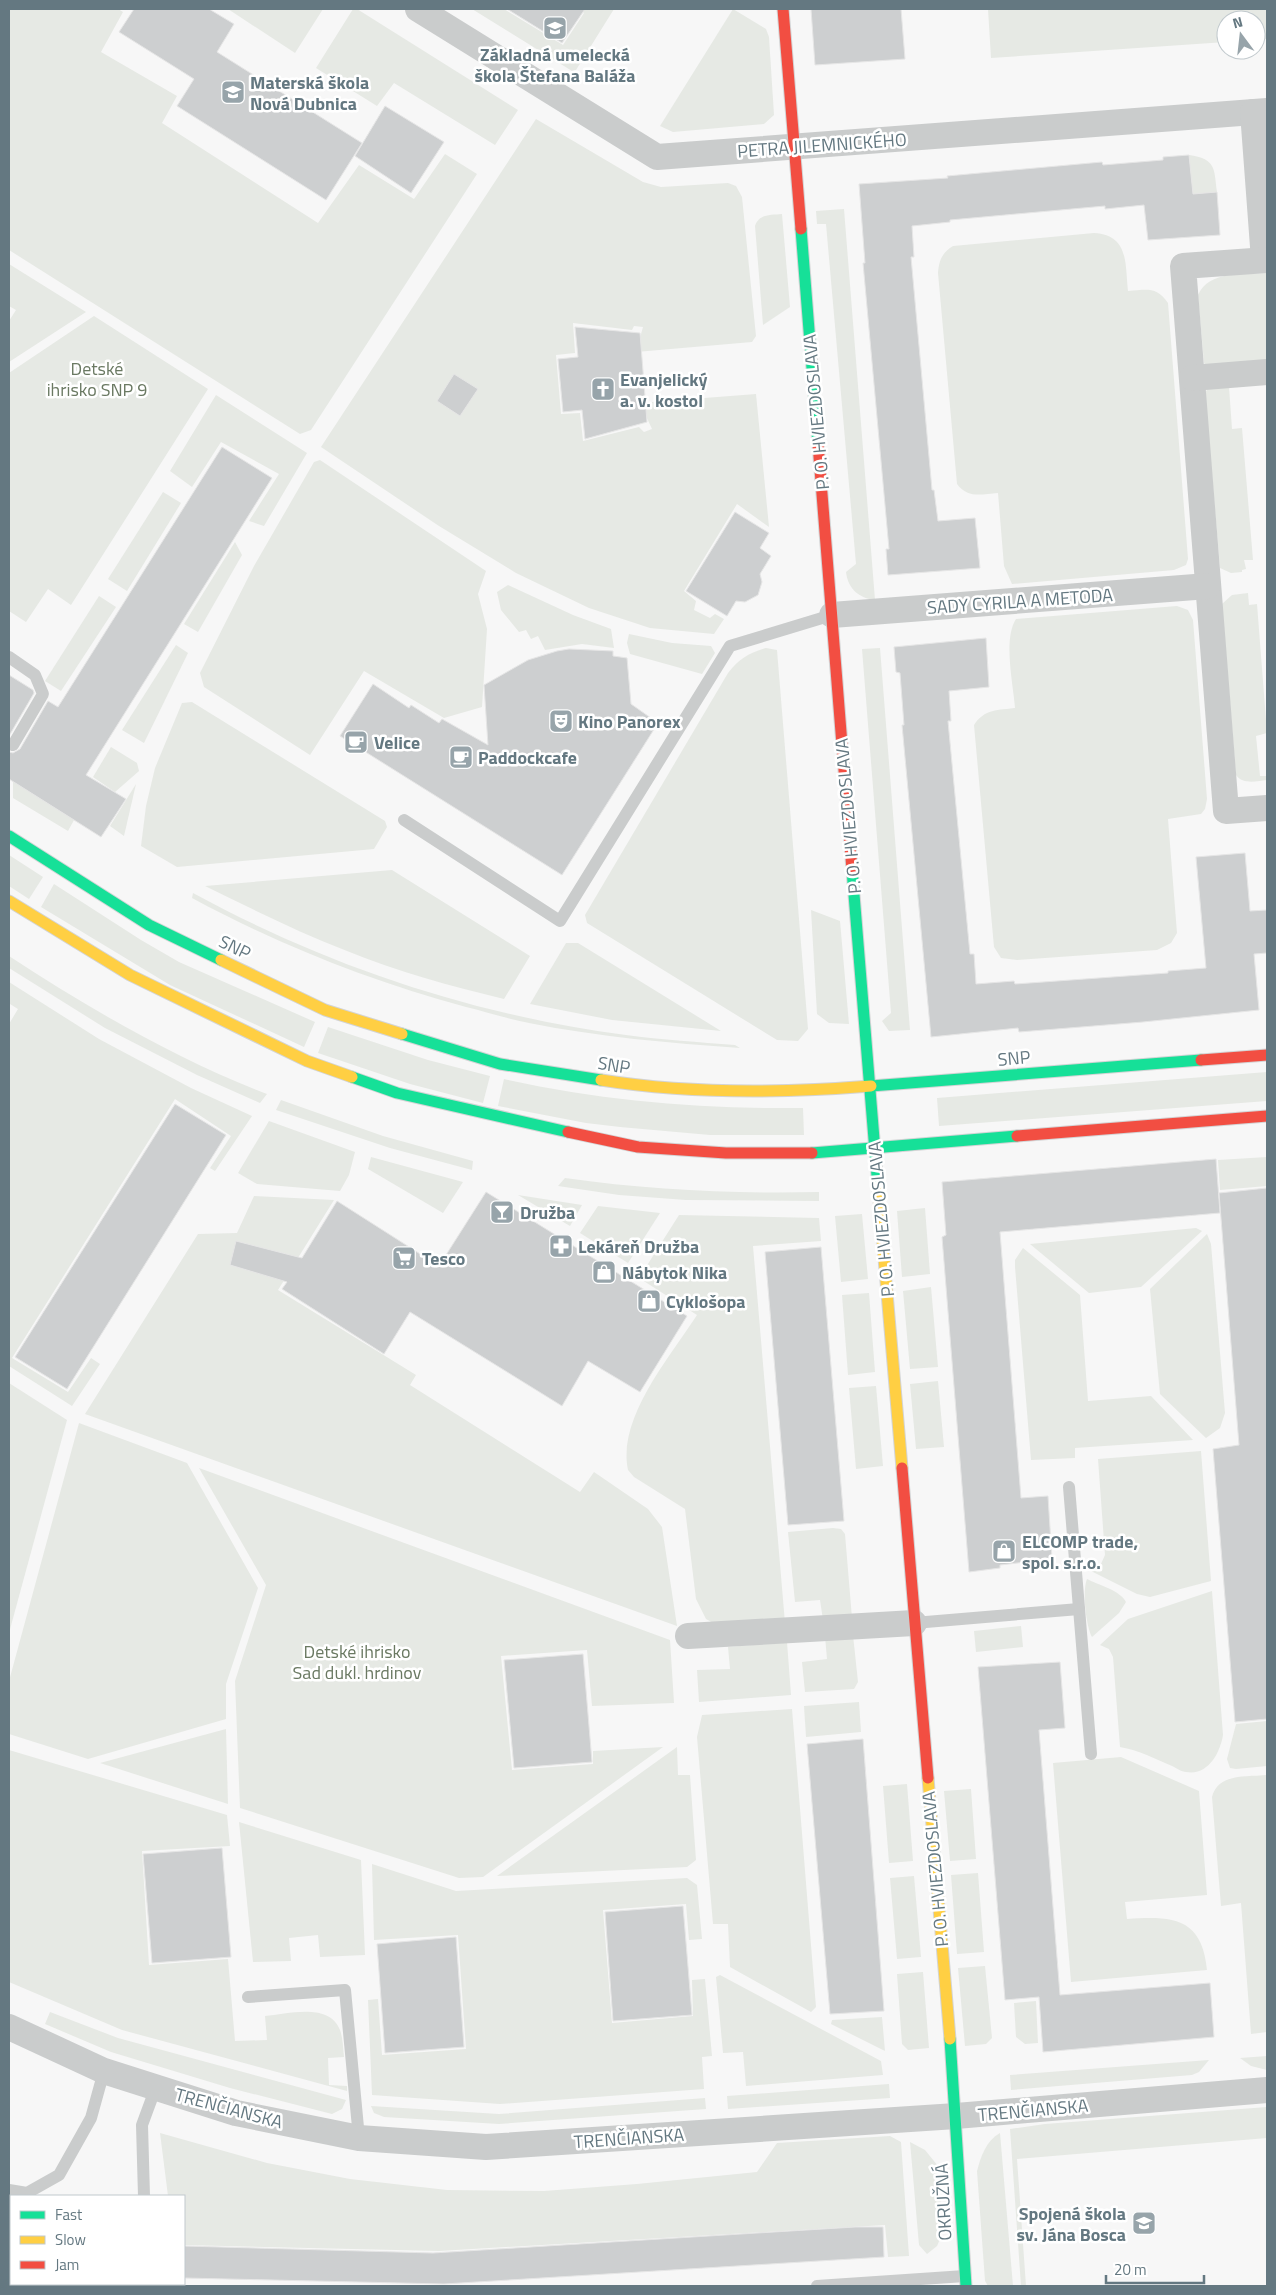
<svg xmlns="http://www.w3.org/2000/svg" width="1276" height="2295" font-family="'Titillium Web',sans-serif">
<rect width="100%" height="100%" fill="#f7f7f7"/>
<g fill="#e6e9e4" fill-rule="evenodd">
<path d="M9,9H118L123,12L101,52L177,96L162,123L318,223L359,165L414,199L445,154L477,174L311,430L300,434L9,250Z"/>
<path d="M228,9H323L295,53Z"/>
<path d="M353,9H357L518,110L495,145L394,83L377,106L316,68Z"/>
<path d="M472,9H504L563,45L584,13L579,9H614L576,70L572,71Z"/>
<path d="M733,9L766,29L769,37L774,115L764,124L673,132L660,126Z"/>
<path d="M988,9H1267V39L1256,40V20H1226V42L991,58Z"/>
<path d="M536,119L643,182L661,187L728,183L736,186L742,197L756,336L752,342L636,352L643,327L634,326L632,330L573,323L575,353L556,355L561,414L580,413L583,441L639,427L644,432L652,429L640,403L756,394L769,527L737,504L684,591L696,601L694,610L710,618L715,614L724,619L714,634L650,628L589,608L516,573L439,526L321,447Z"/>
<path d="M1189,155C1216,159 1214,168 1217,192L1193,194Z"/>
<path d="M844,209L875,600C859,598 848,589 846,572L856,564L826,224H817L816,211Z"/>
<path d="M782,214L790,307L763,325L755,226C759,214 770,215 782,214Z"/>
<path d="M1094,233C1129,235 1125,263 1128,291C1147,290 1156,286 1168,303L1188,559L1186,565L1174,570L1012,584L1004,566L998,493C982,494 968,499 957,484L938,273C939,260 942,253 953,246Z"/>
<path d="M9,264L86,312L9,362V321L16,310L9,306Z"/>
<path d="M1267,273V365L1209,368L1204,363L1198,295C1209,270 1244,275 1267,273Z"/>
<path d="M94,316L208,389L71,605L48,589L26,622L9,611V373Z"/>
<path d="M1229,387L1232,429L1242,428L1253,560H1244L1246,569L1242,570V572L1231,573L1220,568L1205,393L1208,388Z"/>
<path d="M216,395L307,453L264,526L249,521L279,474L221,442L192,487L170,471Z"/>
<path d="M320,460L486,571L478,594L487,629L482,707L444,718L364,671L310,755L204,687L200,673L254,566L314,462Z"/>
<path d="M163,492L181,503L127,591L108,579Z"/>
<path d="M235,542L242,555L198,632L184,624Z"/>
<path d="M508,585L573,615L611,629L614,648L582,644L545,650L538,636L531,639L526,630L519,632L501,610L497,592Z"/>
<path d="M1248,593L1249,605L1257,604L1267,733L1256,736L1260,776H1267V780C1257,781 1243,785 1236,775L1222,604L1232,595Z"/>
<path d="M99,596L116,607L61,691L45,681Z"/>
<path d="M1177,606L1188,610L1193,620L1207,799L1205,809L1201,814L1168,819L1177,933L1171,943L1157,950L1017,960L1001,958L994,947L974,725C984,709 999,710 1015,708C1013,683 1003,639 1016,619Z"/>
<path d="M629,634L672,643L711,646L715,653L702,674L630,654L627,643Z"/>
<path d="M176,645L188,653L144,743L122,730Z"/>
<path d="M766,648L777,650L808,1029L798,1041L777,1040L587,923L585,915L728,673C739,659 749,653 766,648Z"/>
<path d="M880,648L910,1030L889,1031L882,1021L891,1013L862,649Z"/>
<path d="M192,702L385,821L387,827L374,849L177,867L141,846L146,806L155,768L182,703Z"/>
<path d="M111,747L137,763L139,771L115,792L93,777Z"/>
<path d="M13,781L74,820L68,831L13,798Z"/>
<path d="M136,784L124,836L110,826Z"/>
<path d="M9,855L43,877L29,899L9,886Z"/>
<path d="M392,870L530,956L504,999C451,986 398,972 347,951C298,932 252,909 205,886Z"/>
<path d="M54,884L141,940L179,962L315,1022L304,1047L170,985L41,907Z"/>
<path d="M193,893C327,966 474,1015 626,1035C662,1040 699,1042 735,1045L740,1048C669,1043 599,1037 529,1023C508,1019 487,1012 466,1007C370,981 279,945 192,898Z"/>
<path d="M811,910L840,921L849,1024L829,1023L817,1014Z"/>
<path d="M566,943H578L721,1031L612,1020L530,1004Z"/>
<path d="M9,956C90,1009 176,1059 267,1094L260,1103L197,1075L105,1028L9,968Z"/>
<path d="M9,982L99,1039L191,1088L252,1116L215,1171L210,1168L231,1136L175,1099L12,1358L68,1392L91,1358L100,1364L72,1406L9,1366V1024L18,1009L10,1004L9,1006Z"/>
<path d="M328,1027L428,1060L490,1076L483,1103L410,1084L318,1053Z"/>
<path d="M1267,1072V1101L939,1126L937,1098Z"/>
<path d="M504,1079C602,1101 703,1109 803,1108L804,1135H710L620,1127L586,1123L498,1106Z"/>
<path d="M281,1100L383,1136L473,1161L472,1170L390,1148L276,1110Z"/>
<path d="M269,1121L355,1152L349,1175L340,1191L257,1184L238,1173Z"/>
<path d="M371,1157L463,1182L443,1213L368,1169Z"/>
<path d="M1267,1157V1186L1220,1190L1218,1160Z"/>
<path d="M565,1178C650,1190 734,1194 819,1192V1201L686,1200L619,1195L558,1186Z"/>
<path d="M518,1195L582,1205L570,1226Z"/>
<path d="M254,1196L334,1200L278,1290L416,1375L410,1385L580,1492L594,1472L648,1509L662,1527L677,1626L85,1414L198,1234L237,1233ZM237,1242L261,1274L230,1265Z"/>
<path d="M598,1206L660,1213L628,1263L580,1233Z"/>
<path d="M925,1208L930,1274L902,1277L897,1211Z"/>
<path d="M862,1214L868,1279L841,1282L835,1216Z"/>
<path d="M679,1215L819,1218L821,1241L753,1246L785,1623L715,1624L706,1619L696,1599L685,1509L634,1477L628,1470C617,1418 670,1357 697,1315L639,1278Z"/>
<path d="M1196,1228L1202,1231L1141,1287L1089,1293L1030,1244Z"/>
<path d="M1207,1234L1211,1244L1225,1413L1220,1428L1206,1438L1160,1394L1150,1289Z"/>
<path d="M1023,1248L1080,1295L1088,1401L1151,1396L1193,1440L1075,1448V1458L1031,1460L1015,1267V1260Z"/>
<path d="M931,1287L938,1367L910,1369L903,1291Z"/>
<path d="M869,1293L875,1372L848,1375L842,1295Z"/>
<path d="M938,1381L944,1447L916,1449L910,1384Z"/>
<path d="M9,1383L67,1420L9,1633Z"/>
<path d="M876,1386L883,1466L856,1469L849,1388Z"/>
<path d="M79,1423L187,1463L258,1588L226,1684V1719L88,1759L9,1734V1681Z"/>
<path d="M1201,1451L1211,1581L1150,1597L1137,1594L1091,1571L1101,1564L1105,1555L1098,1459Z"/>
<path d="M199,1468L670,1640L674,1703L592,1706L587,1650L501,1656L512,1770L593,1764V1751L663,1747L483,1877L459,1878L240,1808L235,1681L266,1585Z"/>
<path d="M833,1528L841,1529L845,1534L852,1618L823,1620L820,1600L795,1602L788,1532Z"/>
<path d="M1087,1579C1098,1585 1120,1590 1126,1602L1119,1613L1092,1637C1086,1626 1082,1591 1087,1579Z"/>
<path d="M1212,1591L1223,1735C1220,1753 1208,1776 1186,1772C1182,1772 1176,1768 1172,1766C1155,1759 1139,1750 1120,1747L1113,1657L1109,1649L1100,1645L1128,1619Z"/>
<path d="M1021,1626L1023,1647L976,1652L974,1631Z"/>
<path d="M853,1635L858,1682L854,1689L805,1692L802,1662L827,1659L825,1636Z"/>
<path d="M787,1642L791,1695L699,1702L697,1670L730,1669L728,1647Z"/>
<path d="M859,1702L861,1732L806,1737L804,1706Z"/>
<path d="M792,1709L816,2007L811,2012L730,1967L728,1924H713L697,1737L702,1715Z"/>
<path d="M1267,1721V1766L1236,1769L1230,1768L1227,1759L1236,1724Z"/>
<path d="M226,1729L228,1804L100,1763Z"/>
<path d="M677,1747L678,1775H690L696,1860L687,1867L497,1876Z"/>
<path d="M9,1750L227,1815L230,1846L142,1851L149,1965L228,1959L235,2041L267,2040L265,2016C288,2014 329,2002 340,2030C343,2038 343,2048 344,2057L328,2058L329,2085L347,2086V2091L122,2030L9,1982Z"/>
<path d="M1121,1757L1199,1791L1207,1895L1125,1902L1127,1919C1172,1916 1202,1917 1207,1970L1071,1982L1053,1763Z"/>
<path d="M1267,1775V2032L1251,2034L1241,1903L1221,1906L1212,1797C1218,1773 1247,1777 1267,1775Z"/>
<path d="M907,1784L913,1861L889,1863L883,1786Z"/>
<path d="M971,1789L976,1859L950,1861L944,1791Z"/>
<path d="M239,1822L361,1860L365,1955L320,1957L318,1935L289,1938L291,1961L253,1962Z"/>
<path d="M372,1864L456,1891L687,1878L697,1885L702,1939L689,1940L686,1904L603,1910L612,2023L693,2016L692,1980L705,1979L712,2056L702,2057L704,2089L500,2104L372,2095L368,2000L378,1999L382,2055L466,2049L458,1935L374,1940Z"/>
<path d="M978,1873L984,1952L957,1954L951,1875Z"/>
<path d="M914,1876L921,1957L897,1959L890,1878Z"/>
<path d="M985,1966L992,2038L986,2044L965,2046L958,1968Z"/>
<path d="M923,1972L929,2048L908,2050L902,2044L897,1974Z"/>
<path d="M720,1975L881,2061L883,2075L746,2086L743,2052L723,2053L716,1977Z"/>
<path d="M1036,2001L1038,2043L1025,2044L1016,2037L1014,2003Z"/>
<path d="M50,2012L118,2038L346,2100L342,2109L332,2114L230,2088L111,2052L45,2024Z"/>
<path d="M882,2017L885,2051L831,2024L832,2020Z"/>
<path d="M1267,2056V2070L1251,2066L1240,2058Z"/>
<path d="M1209,2060L1199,2072L1192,2075L1011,2090L1010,2075Z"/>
<path d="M889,2084L890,2098L728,2109L727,2096Z"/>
<path d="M705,2098L706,2109L499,2124L384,2117L374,2113L371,2106L499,2114Z"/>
<path d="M1267,2107V2138L1017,2159L1026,2286H1021L1010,2129L1045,2124Z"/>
<path d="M160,2133L267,2163L350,2179L447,2190L544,2191L637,2184L757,2172L777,2143L890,2136L901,2142L909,2256L888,2257L885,2225L439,2251L184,2245V2196H168Z"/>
<path d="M1000,2133L1013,2286H988L985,2281L977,2171C981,2156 986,2141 1000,2133Z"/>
<path d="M910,2142L925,2150L938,2166L943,2232L937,2246L927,2254L919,2245Z"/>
</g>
<g fill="#cdcfd0" stroke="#e6e6e6">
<path d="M134,9H209L234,24L217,52L362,143L326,200L177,106L194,79L119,32Z"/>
<path d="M507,9H585L562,43Z"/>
<path d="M811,9H901L905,59L815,65Z"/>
<path d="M385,106L444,142L411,193L355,156Z"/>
<path d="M1189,155L1193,194L1217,192L1220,235L1148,240L1144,205L1105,209V206L950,220V222L912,226L914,257H911L932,490H934L938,521L975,518L980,568L888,575L886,549H889L863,263H865L859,184L948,178L947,176L1102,162L1103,165L1163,160V157Z"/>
<path d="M575,327L640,333L647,422L585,439L582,410L563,412L558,359L578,357Z"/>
<path d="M454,374L478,389L460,416L437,401Z"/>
<path d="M222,447L272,478L86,775L126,799L101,837L9,779V752L13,753L20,749L48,701L58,707Z"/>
<path d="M735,512L769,533L760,548L771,556L760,574L762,582L758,595L745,602L736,601L727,616L686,591Z"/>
<path d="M986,638L989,687L949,691L951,721H948L970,954H974L976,984L1014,981L1015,984L1168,973V971L1206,968L1196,857L1245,853L1250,911L1267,910V953L1254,954L1259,1010L1143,1022L1019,1032L1018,1028L931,1037L902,725H904L900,673L896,672L894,647Z"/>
<path d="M569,649L613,651V656L627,658L631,704L658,723L562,875L340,736L373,684L409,708L411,705L439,723L442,719L488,745L484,685L528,660L557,651Z"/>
<path d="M9,675L33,690L34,693L9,736Z"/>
<path d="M175,1104L226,1135L67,1389L15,1357Z"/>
<path d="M1216,1159L1220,1213L1000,1232L1021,1498L1048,1496L1052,1559L1000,1565V1568L969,1572L942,1237L946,1235L942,1182Z"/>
<path d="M1267,1188V1719L1235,1722L1213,1449L1239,1445L1219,1193Z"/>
<path d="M486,1192L687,1316L640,1392L588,1361L562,1406L410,1312L384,1354L282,1289L287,1282L230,1265L236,1241L302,1258L337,1201L439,1266Z"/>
<path d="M821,1247L844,1521L788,1525L765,1252Z"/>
<path d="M583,1654L592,1762L514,1768L504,1660Z"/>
<path d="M1060,1662L1065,1728L1039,1730L1060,1995L1210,1983L1214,2037L1043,2052L1039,1997L1005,2000L978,1667Z"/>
<path d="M863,1739L884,2011L830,2014L807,1744Z"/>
<path d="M222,1848L231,1957L152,1963L143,1854Z"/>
<path d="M683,1906L692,2015L613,2021L605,1912Z"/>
<path d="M456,1937L464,2047L385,2053L377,1944Z"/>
<path d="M855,2227H883L884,2257L444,2284L184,2278V2246L433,2253Z"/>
</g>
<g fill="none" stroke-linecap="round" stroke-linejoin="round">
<g stroke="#d3d4d5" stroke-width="13">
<g id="fast">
<path d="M801,229L818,444"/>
<path d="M9,836L149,925L221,960"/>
<path d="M852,870L878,1188"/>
<path d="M402,1034L500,1064L601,1080"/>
<path d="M352,1077L397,1093L568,1132"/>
<path d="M871,1086L1201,1060"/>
<path d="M812,1153L1017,1136"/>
<path d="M950,2039L966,2286"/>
</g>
</g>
<g stroke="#d3d4d5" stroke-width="13">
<g id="slow">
<path d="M9,901L130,975L307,1061L352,1077"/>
<path d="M221,960L325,1010L402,1034"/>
<path d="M601,1080C689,1094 783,1093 871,1086"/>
<path d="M878,1188L902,1468"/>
<path d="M928,1778L950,2039"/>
</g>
</g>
<g stroke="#d3d4d5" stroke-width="13">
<g id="jam">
<path d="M783,9L801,229"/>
<path d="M818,444L852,870"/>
<path d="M1201,1060L1267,1055"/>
<path d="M568,1132L638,1147L726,1153H812"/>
<path d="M1017,1136L1267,1116"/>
<path d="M902,1468L928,1778"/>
</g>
</g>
<g stroke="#cacccc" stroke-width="12">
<path d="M9,657L35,675L43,694L13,745"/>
<path d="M404,820L560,921L730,646L832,615"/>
<path d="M1069,1487L1091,1754"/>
<path d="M914,1623L1079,1609"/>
<path d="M248,1997L345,1990L359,2138"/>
<path d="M9,2190L27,2193L59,2175L91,2118L104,2071"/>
<path d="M144,2196L142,2125L156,2087"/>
<path d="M153,2284V2286"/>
<path d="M817,2286L965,2276"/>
</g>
<g stroke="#cacccc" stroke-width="26">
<path d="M418,9L657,157L1267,111"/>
<path d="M1253,112L1264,260"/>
<path d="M1267,260L1183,266L1226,811L1267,808"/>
<path d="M1192,378L1267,372"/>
<path d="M832,615L1208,586"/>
<path d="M688,1636L914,1623"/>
<path d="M9,2027L104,2071L236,2113L359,2138L486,2147L956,2116L1267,2090"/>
</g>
<use href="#fast" stroke="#16e098" stroke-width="11"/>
<use href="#slow" stroke="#ffcf43" stroke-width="11"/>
<use href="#jam" stroke="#f24e42" stroke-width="11"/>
</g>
<defs>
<g id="school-square" transform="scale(1.25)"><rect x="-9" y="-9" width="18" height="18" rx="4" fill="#97a4aa" stroke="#fff"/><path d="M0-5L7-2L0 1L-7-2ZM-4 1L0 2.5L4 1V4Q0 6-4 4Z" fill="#fff"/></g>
<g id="church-square" transform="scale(1.25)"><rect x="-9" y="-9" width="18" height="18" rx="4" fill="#97a4aa" stroke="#fff"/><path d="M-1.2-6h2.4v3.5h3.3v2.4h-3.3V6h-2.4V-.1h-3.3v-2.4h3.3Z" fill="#fff"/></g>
<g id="theatre-square" transform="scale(1.25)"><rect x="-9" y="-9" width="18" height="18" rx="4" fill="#97a4aa" stroke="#fff"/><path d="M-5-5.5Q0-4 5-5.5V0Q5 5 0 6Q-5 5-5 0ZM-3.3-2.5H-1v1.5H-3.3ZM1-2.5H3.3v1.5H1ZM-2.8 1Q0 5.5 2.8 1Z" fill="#fff"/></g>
<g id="cafe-square" transform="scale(1.25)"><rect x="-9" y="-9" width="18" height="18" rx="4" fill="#97a4aa" stroke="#fff"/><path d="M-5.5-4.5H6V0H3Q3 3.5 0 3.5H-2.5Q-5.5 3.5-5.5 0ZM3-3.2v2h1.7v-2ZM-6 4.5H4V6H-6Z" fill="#fff"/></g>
<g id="bar-square" transform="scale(1.25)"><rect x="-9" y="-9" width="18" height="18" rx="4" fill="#97a4aa" stroke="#fff"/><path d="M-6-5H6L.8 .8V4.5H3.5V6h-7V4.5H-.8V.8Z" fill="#fff"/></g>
<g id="pharmacy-square" transform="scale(1.25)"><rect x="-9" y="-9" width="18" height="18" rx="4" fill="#97a4aa" stroke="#fff"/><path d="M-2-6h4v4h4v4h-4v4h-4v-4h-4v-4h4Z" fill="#fff"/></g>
<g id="supermarket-square" transform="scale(1.25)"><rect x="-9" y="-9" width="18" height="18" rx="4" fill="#97a4aa" stroke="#fff"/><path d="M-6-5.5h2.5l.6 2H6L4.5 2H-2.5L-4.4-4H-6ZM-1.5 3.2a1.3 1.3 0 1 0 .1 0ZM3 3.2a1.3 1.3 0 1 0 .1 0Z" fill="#fff"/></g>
<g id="shop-square" transform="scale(1.25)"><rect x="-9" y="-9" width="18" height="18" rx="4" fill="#97a4aa" stroke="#fff"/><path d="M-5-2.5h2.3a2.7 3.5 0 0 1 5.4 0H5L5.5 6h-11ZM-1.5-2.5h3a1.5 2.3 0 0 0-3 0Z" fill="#fff"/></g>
</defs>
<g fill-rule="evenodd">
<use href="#school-square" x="555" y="28"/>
<use href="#school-square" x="233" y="92"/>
<use href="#church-square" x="603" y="389"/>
<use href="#theatre-square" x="561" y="721"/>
<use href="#cafe-square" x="356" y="742"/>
<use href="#cafe-square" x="461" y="757"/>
<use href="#bar-square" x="502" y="1212"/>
<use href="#pharmacy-square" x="561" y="1246"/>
<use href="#supermarket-square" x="404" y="1258"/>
<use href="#shop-square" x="604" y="1272"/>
<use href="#shop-square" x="649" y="1301"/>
<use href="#shop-square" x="1004" y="1551"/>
<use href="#school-square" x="1144" y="2223"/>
</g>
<g text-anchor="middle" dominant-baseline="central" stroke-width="5" stroke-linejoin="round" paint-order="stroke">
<g font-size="18" font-weight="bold" fill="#647881" stroke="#fff" text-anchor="start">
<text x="555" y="54" text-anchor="middle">Základná umelecká<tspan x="555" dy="21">škola Štefana Baláža</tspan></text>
<text x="250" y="82">Materská škola<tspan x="250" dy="21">Nová Dubnica</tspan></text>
<text x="620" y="379">Evanjelický<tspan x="620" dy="21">a. v. kostol</tspan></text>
<text x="578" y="721">Kino Panorex</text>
<text x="374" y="742">Velice</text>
<text x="478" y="757">Paddockcafe</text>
<text x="520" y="1212">Družba</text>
<text x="578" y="1246">Lekáreň Družba</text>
<text x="422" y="1258">Tesco</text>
<text x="622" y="1272">Nábytok Nika</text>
<text x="666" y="1301">Cyklošopa</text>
<text x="1022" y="1541">ELCOMP trade,<tspan x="1022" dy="21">spol. s.r.o.</tspan></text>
<text x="1126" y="2213" text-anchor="end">Spojená škola<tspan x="1126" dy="21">sv. Jána Bosca</tspan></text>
</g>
<g font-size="18" fill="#647881" stroke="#fff">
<text transform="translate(822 145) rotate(-4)">PETRA JILEMNICKÉHO</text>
<text transform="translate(816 412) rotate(-95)">P. O. HVIEZDOSLAVA</text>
<text transform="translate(1020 601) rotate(-4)">SADY CYRILA A METODA</text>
<text transform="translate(848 816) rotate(-95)">P. O. HVIEZDOSLAVA</text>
<text transform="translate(235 947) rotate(26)">SNP</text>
<text transform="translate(1014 1058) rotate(-5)">SNP</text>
<text transform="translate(614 1065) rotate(9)">SNP</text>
<text transform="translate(881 1219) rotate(-95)">P. O. HVIEZDOSLAVA</text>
<text transform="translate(935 1869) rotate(-95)">P. O. HVIEZDOSLAVA</text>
<text transform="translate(229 2108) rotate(15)">TRENČIANSKA</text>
<text transform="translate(1033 2110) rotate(-5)">TRENČIANSKA</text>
<text transform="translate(629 2138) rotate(-4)">TRENČIANSKA</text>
<text transform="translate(943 2202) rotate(-93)">OKRUŽNÁ</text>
</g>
<g font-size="18" fill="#6a7962" stroke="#fff">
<text x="97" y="368">Detské<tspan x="97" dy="21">ihrisko SNP 9</tspan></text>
<text x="357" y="1651">Detské ihrisko<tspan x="357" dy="21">Sad dukl. hrdinov</tspan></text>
</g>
</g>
<rect width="1276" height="2295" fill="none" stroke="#647881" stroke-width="20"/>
<rect x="10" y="2195" width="175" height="90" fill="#ffffff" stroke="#c1c9cd"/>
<rect x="20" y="2211" width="25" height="8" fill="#16e098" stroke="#c1c9cd"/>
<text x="55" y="2220" font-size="15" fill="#647881">Fast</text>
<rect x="20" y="2236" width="25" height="8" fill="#ffcf43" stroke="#c1c9cd"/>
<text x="55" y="2245" font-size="15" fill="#647881">Slow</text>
<rect x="20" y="2261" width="25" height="8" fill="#f24e42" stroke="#c1c9cd"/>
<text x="55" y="2270" font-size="15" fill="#647881">Jam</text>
<g transform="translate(1241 35) rotate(345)"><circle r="24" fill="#ffffff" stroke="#c1c9cd"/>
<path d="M0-4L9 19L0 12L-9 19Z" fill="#97a4aa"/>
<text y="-8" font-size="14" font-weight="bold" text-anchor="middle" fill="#647881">N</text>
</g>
<path d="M1106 2275v8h98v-8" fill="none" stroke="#647881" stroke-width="2.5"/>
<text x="1114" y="2275" font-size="15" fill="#647881" stroke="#ffffff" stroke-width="4" paint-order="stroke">20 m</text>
</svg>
